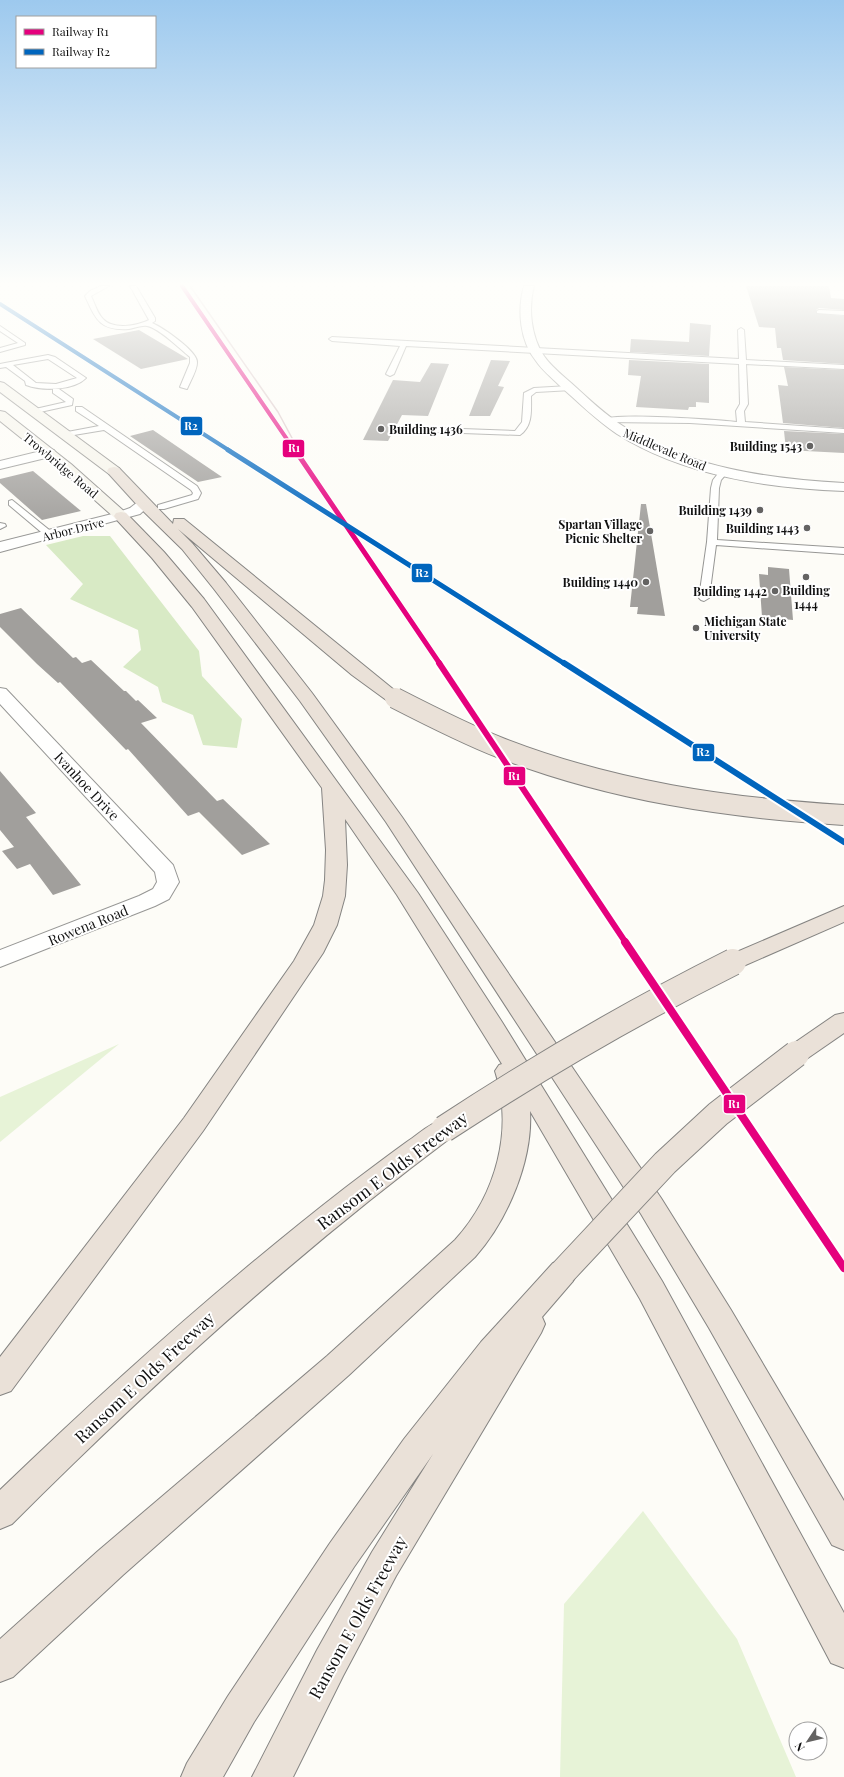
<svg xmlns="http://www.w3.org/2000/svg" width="844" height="1777" font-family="'Playfair Display',serif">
<rect width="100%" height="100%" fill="#fdfcf7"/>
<g fill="#e7f3d7">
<path d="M119,1044L0,1142V1097Z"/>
<path d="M643,1511L737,1639L796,1777H560L564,1604Z"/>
</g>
<path fill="#d8eac5" d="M83,536H110L199,651L202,676L242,719L237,748L203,745L193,715L162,702L158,687L123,667L141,650L138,630L70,599L83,584L46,545Z"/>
<g fill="#a19f9c">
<path d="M746,286H829L831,298L844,299V310L819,308L816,310V313L844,316V364L783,360L781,348H777L775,328L759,327Z"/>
<path d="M690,323L711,325L709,356L630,352L631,339L689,342Z"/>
<path d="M139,330L188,359L141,369L93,339Z"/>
<path d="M491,360L510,361L498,386L504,387L490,416H469Z"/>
<path d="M629,360L709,364V403L696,402V407H689L688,410L636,407L641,376L628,375Z"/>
<path d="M431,363L449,364L428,416L402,415L388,441L363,440L393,380L420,382Z"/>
<path d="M784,367L844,370V428L783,423L778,385L788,386Z"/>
<path d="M153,430L194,458L222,477L198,482L130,436Z"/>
<path d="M784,431L844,434V453L786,450Z"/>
<path d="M33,471L81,511L42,520L0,483V479Z"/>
<path d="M641,504H646L665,616L637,614L638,607H630Z"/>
<path d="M768,567L789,569L793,620L762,617L759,574L768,575Z"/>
<path d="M21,608L73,658L76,657L82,663L91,660L124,691H126L136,701L138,700L157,718L141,723L217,801L223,799L270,844L242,855L199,812L188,816L128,749L126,750L60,682L58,683L37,664L0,627V614Z"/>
<path d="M0,771L36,813L26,817L81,885L53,895L30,864L17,869L2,851L14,847L0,830Z"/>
</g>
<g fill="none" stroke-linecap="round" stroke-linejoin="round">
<g stroke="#979795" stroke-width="2">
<g id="lane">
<path d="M101,286H109L91,296C95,304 97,313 103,319C113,330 137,326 149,320L130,286H136L155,318V321L152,323C162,327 199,352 197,363C197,370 190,382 187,389L180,387L190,363V357C180,349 159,328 147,326C142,325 135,328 129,329C100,331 96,320 85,296L90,291Z"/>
<path d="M819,310L844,311V315L817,313V311Z"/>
<path d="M0,326L25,343V345L0,352V348L18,343L0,331Z"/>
<path d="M741,328L744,330L746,360L844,365V369L746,364L748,404L744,411L745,422L844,429V433L690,423L606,422L602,420C612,412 718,420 737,422L736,411L740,404L739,364L406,346L394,374L390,376L386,374L400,346L332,341L329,339L332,337L739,359L738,330Z"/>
<path d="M48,355L55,357L86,378C73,391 42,391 26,385L25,381L6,367L0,368V364L5,363ZM48,359L77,378L56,384L36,383L13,365Z"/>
<path d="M569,386L573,388L572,390L536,392L531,396C531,410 533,426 520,435L408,431L404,429L408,427L515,431L522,422L524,393L534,388Z"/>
<path d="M53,389H59L73,399L72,405L31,414V410L66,402L53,393Z"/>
<path d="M76,407H82L197,486L201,493L198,499L164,509H158V505L192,495L193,493L191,490L104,430L62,437V433L99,426L76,411Z"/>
<path d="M720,471H726L727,473L721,480L719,488L717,540L844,548V554L716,545L709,598L704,601L701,600L699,598L707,542L711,488L713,480Z"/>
<path d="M12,500L53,533V537H47L9,505V501Z"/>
<path d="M0,523L5,524L6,526L0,529Z"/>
</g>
</g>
<g stroke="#979795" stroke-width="2">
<g id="street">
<path d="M524,286H534C528,308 531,337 544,356C551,366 561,374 570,382C588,398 605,415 626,428C691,468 769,479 844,483V491C767,488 684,476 617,434C596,420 578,402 559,385C551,377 542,370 536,361C520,341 517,310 524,286Z"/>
<path d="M49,449L54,450L56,453L54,456L0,469V461Z"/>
<path d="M144,500L149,501L151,504L140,514L0,552V542L116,513L130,508L139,501Z"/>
<path d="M0,688L6,689L173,865L179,882L169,899L155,906L0,967V950L139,896L153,889L157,882L155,872L0,704Z"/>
</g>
</g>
<g stroke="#8e8d8b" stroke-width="2">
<g id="secondary">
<path d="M0,382L4,383L119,468L121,471L119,474H109L0,392Z"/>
<path d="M0,411L5,412L71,464L126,513L128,516L126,519H116L61,470L0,421Z"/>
</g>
</g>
<g stroke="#858482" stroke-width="2">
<g id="highway">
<path d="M114,467L119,468L173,524L174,519H184L404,698L401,702L395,704L389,702L352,675L178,529L192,543L226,583L312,693L402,817L661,1198L731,1310L844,1501V1550L832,1545L709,1328L641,1214L386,822L300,701L214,589L182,549L139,507L109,474L107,471L109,468Z"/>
<path d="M121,512L126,513L164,552L204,599L418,893L502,1022L662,1281L844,1613V1668L831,1663L640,1299L530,1111C533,1160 508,1220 475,1257L349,1375L123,1575L13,1677L0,1682V1639L98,1551L327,1356L455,1240C496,1195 514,1130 495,1071L499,1065L502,1064L397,895L345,819L347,865L345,896L337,925L323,953L203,1131L11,1391L0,1395V1357L184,1118L294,961L314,925L323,896L325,880L326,850L322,788L192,607L152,558L116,519L114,516L116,513Z"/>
<path d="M844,906V922L741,967L733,970L725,967L721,962L725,957Z"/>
<path d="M844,1013V1033L805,1060L796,1063L787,1060L783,1054L787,1048L835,1015Z"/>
<path d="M444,1119L453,1122L457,1129L453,1136C295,1254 151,1385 12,1524L0,1529V1490C110,1384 224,1282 345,1188C366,1172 387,1156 408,1141C420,1133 430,1123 444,1119Z"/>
<path d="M563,1260L573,1263L578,1272L573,1281L542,1317L545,1324L541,1333L396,1576L343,1676L293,1777H252L317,1650L372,1552L433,1454L354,1567L254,1722L223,1777H181L187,1763L228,1696L330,1543L404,1439L481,1342L553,1263Z"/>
</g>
</g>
<use href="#lane" fill="#fffffe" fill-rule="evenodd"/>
<use href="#street" fill="#fffffe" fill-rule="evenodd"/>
<use href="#secondary" fill="#f6f4eb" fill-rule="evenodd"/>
<use href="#highway" fill="#eae1d8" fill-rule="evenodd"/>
<g stroke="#d9c6c7" stroke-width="1.5">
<path d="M182,286L295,451"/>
<path d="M190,286L278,412L292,438"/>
</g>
<path stroke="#d9c6c7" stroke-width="2" d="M295,450L440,664"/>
<path stroke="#d9c6c7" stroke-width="3" d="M439,663L626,943"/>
<path stroke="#d9c6c7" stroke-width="3.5" d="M625,942L844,1268"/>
<g stroke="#858482" stroke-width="22" stroke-linecap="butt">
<path id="highway-bridge-far1" d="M395,698C430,716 465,734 501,748C612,791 727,808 844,815"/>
</g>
<g stroke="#858482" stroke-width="28" stroke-linecap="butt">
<g id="highway-bridge">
<path d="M444,1129C537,1068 633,1012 733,962"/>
<path d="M563,1272L665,1163L718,1114L796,1054"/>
</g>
</g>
<use href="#highway-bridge-far1" stroke="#eae1d8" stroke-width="20"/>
<use href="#highway-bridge" stroke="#eae1d8" stroke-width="26"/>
<g stroke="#fff" stroke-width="5.5">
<path id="rail-1-far3" d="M182,286L295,451"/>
</g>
<g stroke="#fff" stroke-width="7">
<path id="rail-1-far2" d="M295,450L440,664"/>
</g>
<g stroke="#fff" stroke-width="10">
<path id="rail-1-far1" d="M439,663L626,943"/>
</g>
<g stroke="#fff" stroke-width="12">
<path id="rail-1" d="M625,942L844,1268"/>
</g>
<g stroke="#fff" stroke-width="5.5">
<path id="rail-2-far2" d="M0,304L230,451"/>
</g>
<g stroke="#fff" stroke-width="7">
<path id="rail-2-far1" d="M228,450L565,664"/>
</g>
<g stroke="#fff" stroke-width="10">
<path id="rail-2" d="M564,663L844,842"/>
</g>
<use href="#rail-1-far3" stroke="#e5007d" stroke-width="4"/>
<use href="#rail-1-far2" stroke="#e5007d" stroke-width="5"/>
<use href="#rail-1-far1" stroke="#e5007d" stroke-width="6"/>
<use href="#rail-1" stroke="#e5007d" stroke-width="8"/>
<use href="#rail-2-far2" stroke="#0065bd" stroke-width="4"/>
<use href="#rail-2-far1" stroke="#0065bd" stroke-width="5"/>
<use href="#rail-2" stroke="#0065bd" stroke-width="6"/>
</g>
<linearGradient id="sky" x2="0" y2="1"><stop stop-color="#9dc9ee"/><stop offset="0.53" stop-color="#fefefb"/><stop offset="1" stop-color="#fefefb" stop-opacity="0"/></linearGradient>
<rect width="844" height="535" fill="url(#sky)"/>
<g fill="#646362" stroke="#fff" stroke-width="1.5">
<circle cx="381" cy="429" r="4"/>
<circle cx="810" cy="446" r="4"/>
<circle cx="760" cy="510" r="4"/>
<circle cx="807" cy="528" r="4"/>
<circle cx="650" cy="531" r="4"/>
<circle cx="806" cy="577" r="4"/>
<circle cx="646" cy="582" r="4"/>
<circle cx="775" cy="591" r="4"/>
<circle cx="696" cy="628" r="4"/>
</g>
<g text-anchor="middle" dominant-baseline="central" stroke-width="4" stroke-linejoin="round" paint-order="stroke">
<g font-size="12" font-weight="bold" fill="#111" stroke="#fff" text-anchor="end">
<text x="389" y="429" text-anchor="start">Building 1436</text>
<text x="802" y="446">Building 1543</text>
<text x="752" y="510">Building 1439</text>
<text x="642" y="524">Spartan Village<tspan x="642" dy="14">Picnic Shelter</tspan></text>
<text x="799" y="528">Building 1443</text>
<text x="638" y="582">Building 1440</text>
<text x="806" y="590" text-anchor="middle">Building<tspan x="806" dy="14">1444</tspan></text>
<text x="767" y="591">Building 1442</text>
<text x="704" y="621" text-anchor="start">Michigan State<tspan x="704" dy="14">University</tspan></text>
</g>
<g font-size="12" fill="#111" stroke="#fff">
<text transform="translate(665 449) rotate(23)">Middlevale Road</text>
<text transform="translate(61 465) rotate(40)">Trowbridge Road</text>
<text transform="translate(73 529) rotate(-14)">Arbor Drive</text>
</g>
<g font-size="14" fill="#111" stroke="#fff">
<text transform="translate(87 786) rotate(47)">Ivanhoe Drive</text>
<text transform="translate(88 925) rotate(-22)">Rowena Road</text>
</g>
<g font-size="17" fill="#111" stroke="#fff">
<text transform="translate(392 1170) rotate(-37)">Ransom E Olds Freeway</text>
<text transform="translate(144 1377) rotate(-43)">Ransom E Olds Freeway</text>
<text transform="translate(357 1617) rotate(-61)">Ransom E Olds Freeway</text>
</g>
</g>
<g stroke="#fff" stroke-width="1.5">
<rect x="180" y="416" width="23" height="20" rx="4" fill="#0065bd"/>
<rect x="282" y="439" width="23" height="19" rx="4" fill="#e5007d"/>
<rect x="411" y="563" width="22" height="20" rx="4" fill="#0065bd"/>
<rect x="692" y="743" width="23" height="19" rx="4" fill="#0065bd"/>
<rect x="503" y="766" width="23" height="20" rx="4" fill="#e5007d"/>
<rect x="723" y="1094" width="23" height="20" rx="4" fill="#e5007d"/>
</g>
<g font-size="11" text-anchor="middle" font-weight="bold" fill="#fff">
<text x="191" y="430">R2</text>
<text x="294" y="452">R1</text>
<text x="422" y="577">R2</text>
<text x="703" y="756">R2</text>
<text x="514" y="780">R1</text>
<text x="734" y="1108">R1</text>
</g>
<rect x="16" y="16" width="140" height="52" fill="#ffffff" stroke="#a0a0a0"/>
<rect x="24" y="29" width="20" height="6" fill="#e5007d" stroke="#a0a0a0"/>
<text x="52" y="36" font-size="12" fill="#111111">Railway R1</text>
<rect x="24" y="49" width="20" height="6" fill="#0065bd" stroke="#a0a0a0"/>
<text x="52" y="56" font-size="12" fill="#111111">Railway R2</text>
<g transform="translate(808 1741) rotate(235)"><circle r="19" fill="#ffffff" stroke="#a0a0a0"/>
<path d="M0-3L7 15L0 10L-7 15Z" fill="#646362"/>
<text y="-6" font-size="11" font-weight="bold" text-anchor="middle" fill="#111111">N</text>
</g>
</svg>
